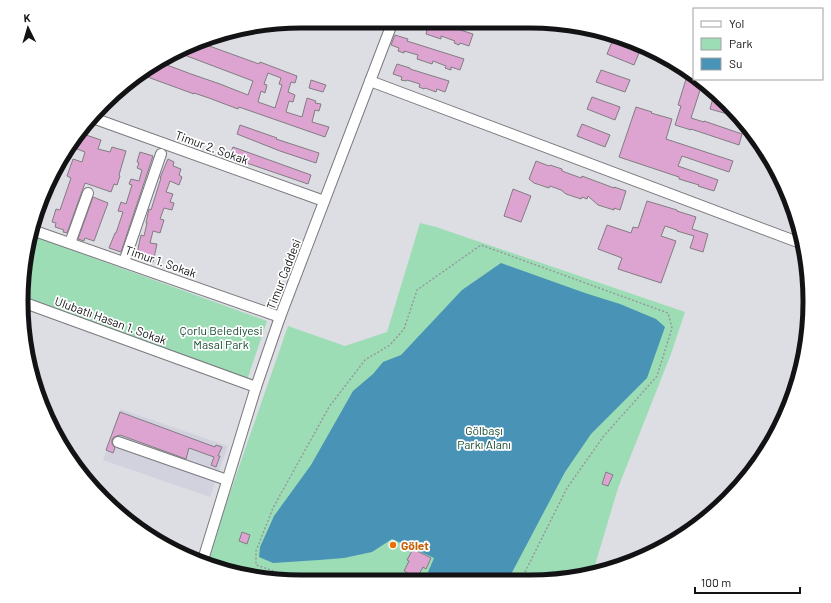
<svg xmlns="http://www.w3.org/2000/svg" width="831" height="603" font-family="Barlow,sans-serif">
<rect width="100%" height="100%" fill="#dddee3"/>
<path fill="#d1d2de" d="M120,409L228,446L210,497L103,460Z"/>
<g fill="#9cddb6">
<path d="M420,223L436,227L685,312L671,354L618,488L593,572L566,580L283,581L262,577L208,556L288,326L345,346L387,332Z"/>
<path d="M30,235L267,321L247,380L25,297L26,247Z"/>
</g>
<path fill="#4993b6" d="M501,263L585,293L620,304L656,319L665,327L647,378L591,434L565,472L508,580H437L428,572L434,558L392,539L372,552L344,558L319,560L273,563L259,557L260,547L274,516L311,465L353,391L373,374L383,362L401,355L462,290Z"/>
<g fill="#dda4d2" stroke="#817d80" fill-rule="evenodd">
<path d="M401,21H436L435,22L473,34L469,46L460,43L459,45L454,43L455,41L441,36V39L426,34L427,30L413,26L412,28L407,26V24L400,22Z"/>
<path d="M395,35L408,39L407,41L464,59L460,70L451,67V70L445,68L446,66L433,61L432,64L417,59L418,55L404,51V53L398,51L399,48L391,45Z"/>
<path d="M612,42L639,53L634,65L607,54Z"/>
<path d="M201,43L259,64L260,62L297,76L295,83L291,82L288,92L295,95L293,102L289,101L286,112L302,117L307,98L316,101L315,103L321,104L319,111L315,110L312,122L329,127L325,137L239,107L238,109L209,98L194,93V94L142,75L143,70L146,68L159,62L191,74L220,84L248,95L253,81L179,53ZM268,73L281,78L279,84L282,85L275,108L258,102L261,91L265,93L267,85L264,84Z"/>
<path d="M397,64L410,68V69L449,81L445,92L437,89L436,92L425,88L424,89L419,87L420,84L407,80L406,81L401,80L402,77L393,74Z"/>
<path d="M601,70L630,80L625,92L596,82Z"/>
<path d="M687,76L694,78V79H697L702,84L691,118L704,122V121L742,134L739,145L691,129V130L675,125L681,106L678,105Z"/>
<path d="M311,80L326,85L323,92L309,88Z"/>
<path d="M592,97L620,107L615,120L587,109Z"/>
<path d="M713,98L719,100L738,117L710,109Z"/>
<path d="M636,107L652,112L651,113L672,119L666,139L733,161L729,172L682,156L678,166L718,180L714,191L698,186L699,185L679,179V177L619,157Z"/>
<path d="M582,124L610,135L605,147L577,136Z"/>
<path d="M240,125L277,138L276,139L319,153L316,163L280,151L237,134Z"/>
<path d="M83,134L101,140L98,149L110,152L112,147L126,151L119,175L120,176L117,185L114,184L111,192L85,183L67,233L63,232L64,230L55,227L56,223L52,222L56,209L60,210L71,178L67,176L73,159L82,162L85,152L77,149Z"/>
<path d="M233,147L311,175L308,184L229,157Z"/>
<path d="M140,152L153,156L121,252L109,248L115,233H116L123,212L118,211L121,202L126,204L132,185L129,184L131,179L139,181L142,170L137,168L139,163L137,162Z"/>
<path d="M168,159L174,162L173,166L181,169L179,175L182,177L179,185L170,181L166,192L173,194L170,202L174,203L172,210L164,208L160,219L164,220L160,233L153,231L150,243L157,244L153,262L136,258L141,235L144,236L147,223H146L149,209L151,210L161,178H160Z"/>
<path d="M536,161L549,166L550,165L562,169V171L581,178L582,176L614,188V187L626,191L620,210L614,208V210L598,205L588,196L587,199L582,197L581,199L566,194L561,190L550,186L549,188L534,183L529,179Z"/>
<path d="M513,189L531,196L521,222L504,216Z"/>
<path d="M93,197L108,203L94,241L85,238L84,241L78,239Z"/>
<path d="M647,201L677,210V211L696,217L692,229L708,234L703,252L690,248L694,236L677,231V230L665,226L661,236L676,241L661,283L618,269L622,258L598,249L607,225L631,233L633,227L638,228Z"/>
<path d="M120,412L215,447L216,445L222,447L218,456H220L216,467L211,465L214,457L189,448L186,459L120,435L114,437L112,440V444L115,448L113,453L106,450Z"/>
<path d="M606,472L613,475L608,486L602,484Z"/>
<path d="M242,532L250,535L247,544L239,541Z"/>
<path d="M413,549L431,558L426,569L423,567L417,578L404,571L409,561L407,560Z"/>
</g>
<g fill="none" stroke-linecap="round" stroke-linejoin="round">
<g stroke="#79797e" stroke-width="12">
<g id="minor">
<path d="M370,81L803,244"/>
<path d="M90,117L324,201"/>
<path d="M32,230L280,317"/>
<path d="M70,243L88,193"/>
<path d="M124,262L161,154"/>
<path d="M25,303L256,387"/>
<path d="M118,442L227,480"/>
<path d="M202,563L256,387L280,317L393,21"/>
</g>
</g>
<g stroke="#97989c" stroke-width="1.5" stroke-dasharray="2 2" stroke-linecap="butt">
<path d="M39,223L62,159"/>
<path d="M304,581L256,565V551L273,508L329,407L365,360L390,345L404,329L417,290L481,245L668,313L672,328L657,376L603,437L567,488L521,580"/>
</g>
<use href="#minor" stroke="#fff" stroke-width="10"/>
</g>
<circle fill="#e8710a" stroke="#fff" stroke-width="1.5" cx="393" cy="545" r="4"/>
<g text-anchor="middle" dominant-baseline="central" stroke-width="3.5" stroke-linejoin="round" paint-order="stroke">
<g font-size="12" fill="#131315" stroke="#fff">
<text transform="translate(212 147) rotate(20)">Timur 2. Sokak</text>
<text transform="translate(161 261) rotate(19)">Timur 1. Sokak</text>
<text transform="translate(283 274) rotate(-69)">Timur Caddesi</text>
<text transform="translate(111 320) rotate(20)">Ulubatlı Hasan 1. Sokak</text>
</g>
<g font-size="12" fill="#164b30" stroke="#fff">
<text x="221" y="330">Çorlu Belediyesi<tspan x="221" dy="14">Masal Park</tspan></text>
<text x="484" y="430">Gölbaşı<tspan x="484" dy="14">Parkı Alanı</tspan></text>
</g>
<g font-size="12" font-weight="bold" fill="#c56008" stroke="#fff" text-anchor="start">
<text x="401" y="545">Gölet</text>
</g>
</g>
<path d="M0 0H831V603H0ZM301 28H530A273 273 0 0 1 803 301V302A273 273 0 0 1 530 575H301A273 273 0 0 1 28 302V301A273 273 0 0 1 301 28Z" fill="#fff" fill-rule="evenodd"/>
<path fill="none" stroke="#131315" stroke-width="5" d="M301 28H530A273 273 0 0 1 803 301V302A273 273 0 0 1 530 575H301A273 273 0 0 1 28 302V301A273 273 0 0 1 301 28Z"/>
<rect x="693" y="8" width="130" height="72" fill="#ffffff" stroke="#a1a1a1"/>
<rect x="701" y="21" width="20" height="6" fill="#ffffff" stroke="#a1a1a1"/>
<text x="729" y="28" font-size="12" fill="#131315">Yol</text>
<rect x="701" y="38" width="20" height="12" fill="#9cddb6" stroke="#a1a1a1"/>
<text x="729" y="48" font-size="12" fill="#131315">Park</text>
<rect x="701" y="58" width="20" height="12" fill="#4993b6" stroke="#a1a1a1"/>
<text x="729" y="68" font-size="12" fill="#131315">Su</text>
<g transform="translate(28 28) rotate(355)" stroke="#ffffff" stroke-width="3" paint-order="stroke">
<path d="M0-3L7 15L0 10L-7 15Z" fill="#131315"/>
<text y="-6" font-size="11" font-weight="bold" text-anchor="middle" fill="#131315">K</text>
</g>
<path d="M695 587v6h105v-6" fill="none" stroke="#131315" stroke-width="2"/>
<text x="701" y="587" font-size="12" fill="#131315" stroke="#ffffff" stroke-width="3" paint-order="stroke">100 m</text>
</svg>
